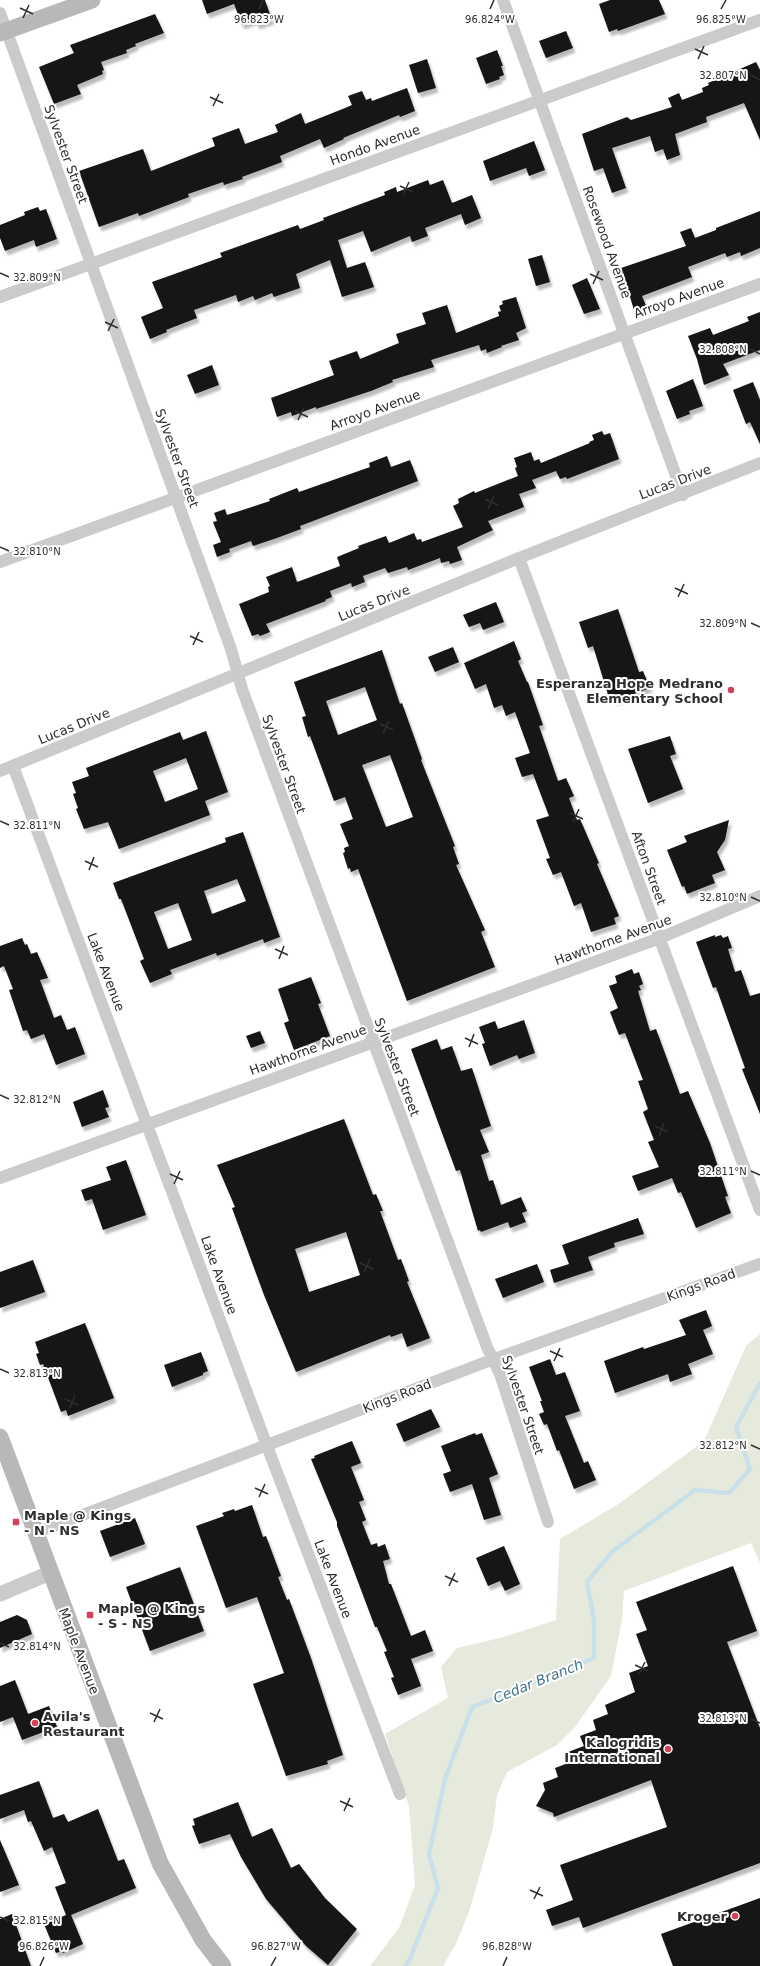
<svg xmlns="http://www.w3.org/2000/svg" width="760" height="1966" font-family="'DejaVu Sans',sans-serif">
<defs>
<filter id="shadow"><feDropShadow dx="2.5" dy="4.5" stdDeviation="1" flood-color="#0004"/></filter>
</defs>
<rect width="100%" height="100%" fill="#fff"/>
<path fill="#e5eadd" d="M760,1334V1563L751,1543L624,1591L622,1620L611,1676L575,1727L557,1745L507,1772L497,1795L493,1828L470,1909L456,1944L443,1966H370L399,1928L415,1885L409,1806L385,1734L448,1698L441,1667L457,1648L500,1638L556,1620L560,1539L620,1503L704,1441L746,1346Z"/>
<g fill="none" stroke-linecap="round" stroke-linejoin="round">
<path stroke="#cae0e9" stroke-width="4.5" d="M405,1966L409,1961L438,1888L429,1854L445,1779L472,1707L594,1658V1620L587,1582L613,1551L695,1490L729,1493L750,1469L736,1427L760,1383"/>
</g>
<g fill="#151515" fill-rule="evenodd" filter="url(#shadow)">
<path d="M202,0H265L272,20L257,25L255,20L242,25L234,4L207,14Z"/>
<path d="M610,0H659L665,14L618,31L617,29L609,32L599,4Z"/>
<path d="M155,14L164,33L135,44L136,46L126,50L127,53L101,62L104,70L102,71L103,74L77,85L81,94L54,104L39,67L74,53L70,45Z"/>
<path d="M566,31L573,48L546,58L539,41Z"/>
<path d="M497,50L503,66H501L504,75L499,77L500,79L486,84L476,58Z"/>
<path d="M427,59L436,88L418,93L409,65Z"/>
<path d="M756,62L760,70V140L744,103L706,117L707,122L675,134L680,155L667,160L663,149L655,152L650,136L612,148L626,188L612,193L603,168L594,171L582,134L627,117L631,120L672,107L668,98L679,93L682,100L703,92L702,88L709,85L708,83Z"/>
<path d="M407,88L415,111L400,117L399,115L343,138L344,139L324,148L320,139L280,156L282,162L242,177L243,179L224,185L223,182L188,194L189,197L139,216L138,213L99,227L79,171L143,149L151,171L215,146L212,138L239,128L245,144L278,132L275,125L301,113L305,124L345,108L352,105L348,96L362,91L366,100L371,98L372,101Z"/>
<path d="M534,141L545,170L529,176L526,168L490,181L483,161Z"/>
<path d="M428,180L430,185L443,180L452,203L472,195L481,218L465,225L461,214L425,228L428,236L412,242L410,236L371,252L363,231L338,240L347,268L365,262L374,287L342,297L330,260L296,274L300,288L274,297L272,293L255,300L253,296L238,302L236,295L194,310L197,318L166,330L167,332L150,339L141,317L163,308L152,282L222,257L220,253L298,225L300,229L324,220L323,218L385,195L384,192L396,187L397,192Z"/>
<path d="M38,207L40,211L46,209L57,239L36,247L34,240L5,251L0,238V225L25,215L24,212Z"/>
<path d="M760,211V248L741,256L740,252L727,257L725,253L688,267L692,277L642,296L647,308L635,313L621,268L686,246L680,232L691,228L695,238L716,230V228Z"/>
<path d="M542,255L550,282L536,286L528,259Z"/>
<path d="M587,278L600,309L584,314L572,285Z"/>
<path d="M516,297L526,328L516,333L519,340L501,346L502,347L487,353L486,349L481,351L479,345L431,360L434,367L392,380L393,382L371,391L316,409V407L292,416L291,412L277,417L271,398L334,375L329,361L357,351L360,359L399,343L396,334L426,324L422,313L447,305L456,333L499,316L498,312L501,311L499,306L503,304L502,301Z"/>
<path d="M760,312V350L723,364L729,375L704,385L697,359L688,336L710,328L713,335L749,321L747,317Z"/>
<path d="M212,365L219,385L195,394L187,375Z"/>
<path d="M693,379L703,406L689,411L690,414L677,419L666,391Z"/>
<path d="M753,382L760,400V444L750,422L746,424L733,390Z"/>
<path d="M602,431L604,435L610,433L619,459L567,479L566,477L560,479L556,471L532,480L536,488L519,494L524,507L488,521L493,530L457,547L462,560L450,564L449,561L441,563L440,558L408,570L407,567L388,573L385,568L363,576L365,582L352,587L351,583L330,591L332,597L325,600L326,601L266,624L270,632L260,636L258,634L252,636L239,604L269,592L268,587L270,586L266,577L292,567L297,582L340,566L337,557L359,548L358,546L386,536L389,543L414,533L417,540L421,539L422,542L463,527L453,506L459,503L458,499L474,491L475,493L518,476L515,468L517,467L514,458L531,452L534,461L539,459L541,463L590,443L589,442L594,440L592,435Z"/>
<path d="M387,456L391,467L410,460L418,481L300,526L301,529L277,538L253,546L251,541L229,549L230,552L217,557L213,545L221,542L213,522L217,521L214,513L225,509L227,515L270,501L269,499L297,488L299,492L370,467L369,463Z"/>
<path d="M496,602L504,622L483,630L480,623L469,627L463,615Z"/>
<path d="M618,609L639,672L643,671L650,688L615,701L613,697L609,698L593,646L588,648L579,622Z"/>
<path d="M514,641L521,659L518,661L527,682H528L543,725L539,726L558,781L566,778L574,796L569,798L577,820L580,819L599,863L597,864L619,916L614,918L616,924L591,932L581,903L574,906L561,872L553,875L546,859L550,858L536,820L549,816L533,774L522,777L515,758L530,753L515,712L506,716L502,705L494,708L486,684L475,689L464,663Z"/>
<path d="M453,647L459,662L435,672L428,657Z"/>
<path d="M382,650L400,704L402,703L422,759L421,760L455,846L453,847L459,864L456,865L485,930L481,932L495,967L407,1001L358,869L351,872L350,868L348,869L343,853L345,852L344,848L349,846L340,824L353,819L345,797L334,801L310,736L308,737L302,717L306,716L294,682ZM365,687L377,720L338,735L326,701ZM390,755L413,817L386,827L362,765Z"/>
<path d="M206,731L228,792L205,801L210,815L119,849L108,822L84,829L76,809L78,808L73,794L76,793L72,782L89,776L86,768L180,732L183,740ZM186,758L198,789L165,802L153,771Z"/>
<path d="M670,736L676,754L670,756L683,789L648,803L628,749Z"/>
<path d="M729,820L725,840L717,852L725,870L712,875L715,883L687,894L684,886L682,887L667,850L687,842L684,836Z"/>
<path d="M243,832L280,937L264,943L263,939L217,956L216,953L170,970L172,974L150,983L140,961L144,959L121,899H119L113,883L226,842L225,838ZM237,879L246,901L212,914L204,891ZM178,903L192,940L168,949L154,912Z"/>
<path d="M715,935V937L721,935L723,938L728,936L732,948L728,949L735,972L741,970L750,996L760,993V1114L742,1069L745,1068L716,987L713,988L696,942Z"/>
<path d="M22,938L25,945L27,944L31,954L37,952L48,978L40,980L54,1018L61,1015L67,1030L75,1027L85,1054L56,1065L44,1034L31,1039L27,1030L23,1031L9,990L13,989L4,966L0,968V946Z"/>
<path d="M632,969L634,974L639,972L643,984L639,986L641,990L638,991L650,1031L656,1029L680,1094L688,1091L710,1143L728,1196L725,1197L731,1213L696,1228L681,1192L678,1193L672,1178L638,1191L632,1176L659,1167L648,1142L654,1140L643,1112L648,1109L638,1081L643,1080L625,1033L619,1035L610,1012L618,1008L609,986L617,983L615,976Z"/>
<path d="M311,977L321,1003L318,1004L330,1036L294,1050L284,1023L289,1021L278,989Z"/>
<path d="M524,1020L535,1053L519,1059L517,1055L490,1066L482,1044L485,1043L479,1027L495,1021L498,1029Z"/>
<path d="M260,1031L265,1043L251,1048L246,1036Z"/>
<path d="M437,1039L441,1050L452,1046L461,1071L472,1068L491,1126L480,1130L489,1152L481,1155L489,1181L493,1180L501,1205L521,1197L527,1211L522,1213L526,1222L510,1228L508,1222L481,1232L480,1230L478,1231L460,1170L456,1171L411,1049Z"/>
<path d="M103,1090L109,1107L105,1108L109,1117L82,1127L73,1102Z"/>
<path d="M344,1119L373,1195L376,1194L383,1211H380L398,1260L401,1259L409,1281L407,1282L430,1338L407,1347L402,1333L391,1337L390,1335L296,1372L264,1295L232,1208L235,1207L217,1165ZM346,1232L360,1275L309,1292L295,1249Z"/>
<path d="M126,1160L146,1215L103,1230L92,1199L85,1201L81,1190L111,1180L106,1167Z"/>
<path d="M638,1218L644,1234L614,1243L615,1247L588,1257L593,1270L554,1283L550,1270L569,1264L562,1245Z"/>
<path d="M33,1260L45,1292L0,1308V1272Z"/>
<path d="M537,1264L544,1282L503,1298L495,1279Z"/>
<path d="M706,1310L712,1326L703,1330L713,1354L688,1364L692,1374L670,1382L668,1374L615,1393L604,1361L643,1347L644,1349L686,1335L679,1320Z"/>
<path d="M85,1323L114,1398L68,1416L66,1410L61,1412L43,1364L40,1365L36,1354L39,1353L35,1342Z"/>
<path d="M201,1352L208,1371L203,1373V1375L172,1387L164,1365Z"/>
<path d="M550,1359L556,1375L565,1372L580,1411L565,1416L584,1463L588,1461L596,1480L574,1489L559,1450L557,1451L547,1424L544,1425L539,1414L544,1412L540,1401H542L529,1367Z"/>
<path d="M431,1409L440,1427L404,1442L396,1424Z"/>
<path d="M475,1433L476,1435L482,1433L498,1474L489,1478L501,1515L484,1520L472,1484L450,1492L443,1474L451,1471L441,1446Z"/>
<path d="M352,1441L361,1463L351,1467L364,1500L359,1502L366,1520L362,1522L371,1545L377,1543L378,1547L385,1544L390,1559L383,1561L389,1584H391L411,1636L425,1630L433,1651L411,1659L421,1686L398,1695L391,1678L394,1677L384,1652L387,1651L377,1627H375L337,1526V1522L311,1459L315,1458L314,1456Z"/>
<path d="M252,1505L263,1537L266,1536L281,1576L278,1577L287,1600L289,1599L311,1658L343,1755L327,1761L328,1764L286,1776L253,1684L284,1673L257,1597L226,1608L196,1526L224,1516L222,1513L234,1509L235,1511Z"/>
<path d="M135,1518L145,1544L110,1557L100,1531Z"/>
<path d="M504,1546L520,1584L505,1591L500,1581L488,1586L476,1558Z"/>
<path d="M733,1566L757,1631L727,1642L760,1728V1863L583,1928L579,1917L552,1926L546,1910L573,1900L560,1865L667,1827L651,1780L554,1817L553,1813L536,1806L545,1790L543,1783L558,1777L555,1768L571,1762L568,1752L584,1746L580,1736L596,1730L593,1720L608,1714L605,1705L635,1692L629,1673L648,1666L636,1634L647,1630L636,1602Z"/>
<path d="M180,1567L204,1631L150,1651L126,1587Z"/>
<path d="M17,1615L27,1620L32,1634L0,1648V1622Z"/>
<path d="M15,1680L28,1714L49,1706L57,1727L22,1740L13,1717L0,1722V1686Z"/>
<path d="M39,1781L53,1818L64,1814L68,1822L98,1809L118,1861L124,1859L136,1888L71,1915L83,1944L63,1953L62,1951L56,1953L44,1924L66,1915L55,1887L66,1883L52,1847L44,1851L31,1821L28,1822L24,1810L0,1819V1795Z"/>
<path d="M238,1802L252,1837L272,1828L291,1868L299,1864L325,1898L357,1929L328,1965L306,1946L266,1899L241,1857L230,1834L199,1844L192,1826L195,1825L193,1819Z"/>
<path d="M0,1840L19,1885L0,1892Z"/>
<path d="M760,1898V1966H673L661,1934Z"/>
<path d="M12,1914L31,1966H0V1919Z"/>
</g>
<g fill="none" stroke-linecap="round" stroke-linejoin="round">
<g stroke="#cbcbcb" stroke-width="12">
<path d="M503,0L683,495"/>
<path d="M0,13L231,649L242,689L487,1347L500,1374L548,1522"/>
<path d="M0,297L760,20"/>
<path d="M519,558L760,1210"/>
<path d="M0,562L760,284"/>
<path d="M13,766L267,1446L400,1794"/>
<path d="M0,771L519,558L760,463"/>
<path d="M0,1178L660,938L760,896"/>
<path d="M35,1533L494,1359L760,1264"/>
</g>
<path stroke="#cbcbcb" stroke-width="15" d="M0,1594L50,1573"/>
<g stroke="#b8b8b8" stroke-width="17">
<path d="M0,33L92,0"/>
<path d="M0,1437L160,1863L203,1940L223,1966"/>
</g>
</g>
<path fill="none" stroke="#2e2e2e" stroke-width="1.5" d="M20,8L33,14M259,9L263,0M490,9L494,0M721,9L726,0M23,18L29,5M695,49L708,55M698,59L704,46M751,75L760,80M210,97L223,103M213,106L219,94M400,186L413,192M403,195L409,182M0,273L9,277M590,274L603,280M593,284L599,271M105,322L118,328M108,331L114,319M751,349L760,354M295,411L308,417M298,420L304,407M485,499L498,505M488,509L494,496M0,547L9,551M675,588L688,594M678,597L684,584M751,623L760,627M190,636L203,642M193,645L199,632M380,724L393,730M383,734L389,721M570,813L583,819M0,821L9,825M573,822L579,809M85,861L98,867M89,870L94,857M751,897L760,901M275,949L288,955M279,959L284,946M465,1038L478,1044M469,1047L474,1034M0,1095L9,1099M655,1126L668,1132M659,1136L664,1123M751,1171L760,1175M170,1174L183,1180M174,1184L180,1171M360,1263L373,1269M364,1272L370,1259M550,1351L563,1357M554,1361L560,1348M0,1369L9,1373M65,1399L78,1405M69,1409L75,1396M751,1445L760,1449M255,1488L268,1494M259,1497L265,1484M445,1576L458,1582M449,1586L455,1573M0,1643L9,1647M635,1665L648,1671M639,1674L645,1662M150,1713L163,1719M751,1719L760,1723M154,1722L160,1709M340,1801L353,1807M344,1811L350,1798M530,1890L543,1896M534,1899L540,1887M0,1917L9,1921M40,1966L44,1957M271,1966L276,1957M503,1966L507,1957"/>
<g fill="#d73e58" stroke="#fff" stroke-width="1.5">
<circle cx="731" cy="690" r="4"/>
<rect x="12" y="1518" width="8" height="8" rx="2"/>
<rect x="86" y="1611" width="8" height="8" rx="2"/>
<circle cx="35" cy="1723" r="4"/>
<circle cx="668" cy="1749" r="4"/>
<circle cx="735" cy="1916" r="4"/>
</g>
<g text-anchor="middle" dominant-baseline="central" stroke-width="4" stroke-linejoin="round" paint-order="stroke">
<g font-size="13" fill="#2e2e2e" stroke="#fff">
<text transform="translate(375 145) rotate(-20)">Hondo Avenue</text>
<text transform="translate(66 154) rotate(70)">Sylvester Street</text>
<text transform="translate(607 242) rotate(70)">Rosewood Avenue</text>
<text transform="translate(679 298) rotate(-20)">Arroyo Avenue</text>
<text transform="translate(375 410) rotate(-20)">Arroyo Avenue</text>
<text transform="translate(177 458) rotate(70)">Sylvester Street</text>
<text transform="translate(675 482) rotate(-21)">Lucas Drive</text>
<text transform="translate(374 603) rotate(-22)">Lucas Drive</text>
<text transform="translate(74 726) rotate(-22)">Lucas Drive</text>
<text transform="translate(284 764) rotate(70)">Sylvester Street</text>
<text transform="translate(649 868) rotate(70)">Afton Street</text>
<text transform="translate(613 940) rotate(-20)">Hawthorne Avenue</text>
<text transform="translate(106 972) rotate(69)">Lake Avenue</text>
<text transform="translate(308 1050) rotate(-20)">Hawthorne Avenue</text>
<text transform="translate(397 1067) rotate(69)">Sylvester Street</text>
<text transform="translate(219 1275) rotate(70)">Lake Avenue</text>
<text transform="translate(701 1285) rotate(-20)">Kings Road</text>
<text transform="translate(397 1396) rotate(-21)">Kings Road</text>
<text transform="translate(523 1405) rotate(71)">Sylvester Street</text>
<text transform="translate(333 1579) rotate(69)">Lake Avenue</text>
<text transform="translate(79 1651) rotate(69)">Maple Avenue</text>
</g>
<g font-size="13" font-weight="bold" fill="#2e2e2e" stroke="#fff" text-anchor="end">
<text x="723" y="683">Esperanza Hope Medrano<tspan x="723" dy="15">Elementary School</tspan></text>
<text x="24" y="1515" text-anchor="start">Maple @ Kings<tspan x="24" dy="15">- N - NS</tspan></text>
<text x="98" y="1608" text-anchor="start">Maple @ Kings<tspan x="98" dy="15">- S - NS</tspan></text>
<text x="43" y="1716" text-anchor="start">Avila's<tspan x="43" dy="15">Restaurant</tspan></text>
<text x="660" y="1742">Kalogridis<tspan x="660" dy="15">International</tspan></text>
<text x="727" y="1916">Kroger</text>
</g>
<g font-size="14" font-style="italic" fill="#437589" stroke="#fff">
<text transform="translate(538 1681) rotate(-22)">Cedar Branch</text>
</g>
</g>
<g font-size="10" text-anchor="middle" fill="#2e2e2e" stroke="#fff" stroke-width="4" stroke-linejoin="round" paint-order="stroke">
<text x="259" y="23">96.823°W</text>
<text x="490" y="23">96.824°W</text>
<text x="721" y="23">96.825°W</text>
<text x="723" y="79">32.807°N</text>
<text x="37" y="281">32.809°N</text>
<text x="723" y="353">32.808°N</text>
<text x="37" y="555">32.810°N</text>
<text x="723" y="627">32.809°N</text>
<text x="37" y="829">32.811°N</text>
<text x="723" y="901">32.810°N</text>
<text x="37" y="1103">32.812°N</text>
<text x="723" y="1175">32.811°N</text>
<text x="37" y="1377">32.813°N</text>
<text x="723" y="1449">32.812°N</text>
<text x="37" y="1650">32.814°N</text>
<text x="723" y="1722">32.813°N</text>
<text x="37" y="1924">32.815°N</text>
<text x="44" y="1950">96.826°W</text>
<text x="276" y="1950">96.827°W</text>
<text x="507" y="1950">96.828°W</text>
</g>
</svg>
